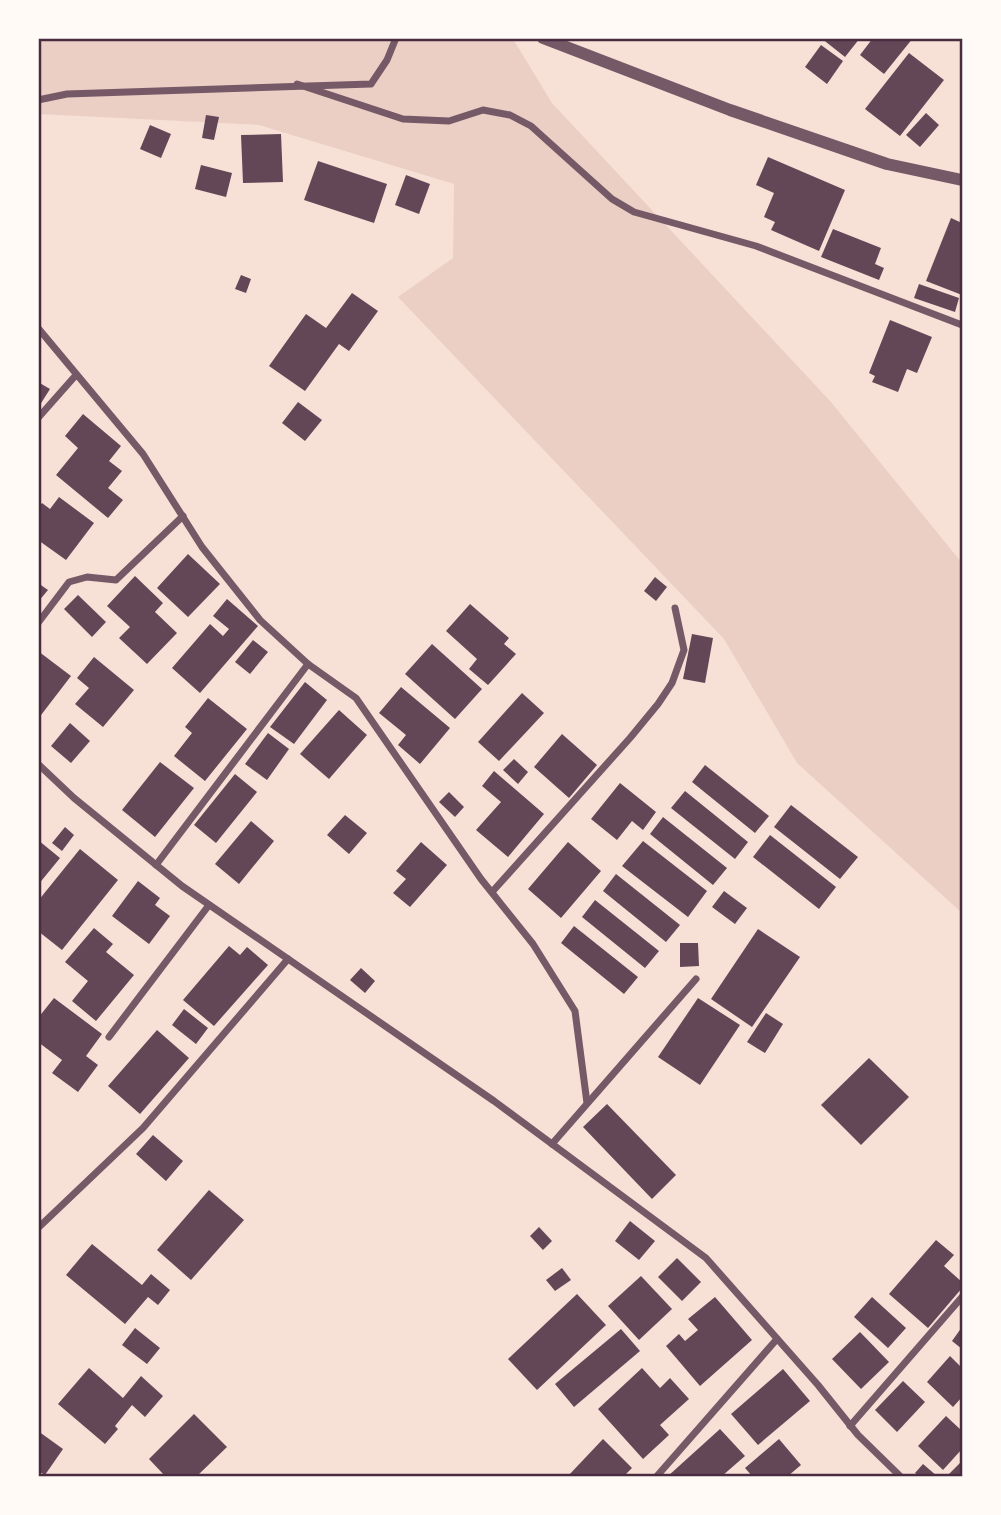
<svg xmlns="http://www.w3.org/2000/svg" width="1001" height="1515" font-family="'Asap Condensed',sans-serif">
<rect width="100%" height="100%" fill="#f7e1d7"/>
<path fill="#ebcfc5" d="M39,39H513L552,103L831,402L962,563V913L797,763L724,639L398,297L453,258L454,184L259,125L39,114Z"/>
<g fill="#644757">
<path d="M821,38H860L845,57Z"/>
<path d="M873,38H913L884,74L860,55Z"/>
<path d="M821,45L843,61L827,84L805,67Z"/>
<path d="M909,53L944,80L900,136L865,109Z"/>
<path d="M926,113L939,125L920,147L906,135Z"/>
<path d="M206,115L219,117L214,140L202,138Z"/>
<path d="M150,125L171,134L161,158L140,149Z"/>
<path d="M281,134L283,182L243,183L241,135Z"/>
<path d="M768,157L845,190L819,251L771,230L775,222L764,217L774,193L756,185Z"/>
<path d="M318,161L387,184L374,223L304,200Z"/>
<path d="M201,165L232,173L226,197L195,189Z"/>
<path d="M406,175L430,184L419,214L395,205Z"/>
<path d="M951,218L962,223V295L926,281Z"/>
<path d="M833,229L881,248L875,264L884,268L879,280L821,257Z"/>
<path d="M241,275L251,279L246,293L235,289Z"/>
<path d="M919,284L959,298L955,312L914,298Z"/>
<path d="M352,293L378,311L349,351L339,344L305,391L269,366L306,314L326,328Z"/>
<path d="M890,320L932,337L917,373L907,369L898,392L872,382L875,376L869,373Z"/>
<path d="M38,382L50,389L38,408Z"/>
<path d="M298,402L322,420L305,441L282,423Z"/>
<path d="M83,414L121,446L109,461L122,471L108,488L123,500L108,518L56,475L78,448L65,436Z"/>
<path d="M59,497L94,523L66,560L38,540V508L42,503L50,509Z"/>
<path d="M188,554L220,584L188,617L157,588Z"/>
<path d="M135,576L163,603L155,612L177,633L147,664L119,638L130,627L107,606Z"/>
<path d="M655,577L667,587L656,601L644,591Z"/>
<path d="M38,583L48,590L38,602Z"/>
<path d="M78,595L106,622L92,637L64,609Z"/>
<path d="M227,599L258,626L200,693L172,668L210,624L223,636L229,629L213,616Z"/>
<path d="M470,604L509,638L504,644L516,654L488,685L469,669L477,659L446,631Z"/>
<path d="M692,634L713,638L705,683L683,679Z"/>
<path d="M253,640L268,652L250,674L235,662Z"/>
<path d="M432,644L482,689L455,719L405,674Z"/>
<path d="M38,651L71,676L38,719Z"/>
<path d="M94,657L134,690L103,727L75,704L89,688L77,678Z"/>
<path d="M305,682L327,700L294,744L270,727Z"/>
<path d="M401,687L450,728L420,764L398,745L406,735L379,713Z"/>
<path d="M522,693L544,713L499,761L478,742Z"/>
<path d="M208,698L247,729L205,781L174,756L192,733L185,727Z"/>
<path d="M339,710L367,735L329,779L300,754Z"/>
<path d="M70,723L90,741L71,763L51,746Z"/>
<path d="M268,733L289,749L267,780L245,764Z"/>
<path d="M562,734L597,765L569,798L534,767Z"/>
<path d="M514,759L528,772L518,784L503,770Z"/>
<path d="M160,762L194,788L155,837L122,810Z"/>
<path d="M705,765L769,816L755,833L692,782Z"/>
<path d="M494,771L544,814L508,857L476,830L501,802L482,786Z"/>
<path d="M235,774L257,792L216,843L194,825Z"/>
<path d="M620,783L656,812L643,830L632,821L617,840L591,819Z"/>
<path d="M685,791L748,842L735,859L671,808Z"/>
<path d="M449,792L464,807L455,817L439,802Z"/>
<path d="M791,805L858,857L840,879L774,827Z"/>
<path d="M345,815L367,833L349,854L327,835Z"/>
<path d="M663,817L727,868L713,885L650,834Z"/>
<path d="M251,821L274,841L239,884L215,864Z"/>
<path d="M65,827L74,835L62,851L52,843Z"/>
<path d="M770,835L836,887L819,909L753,857Z"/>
<path d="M38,840L60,858L38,885Z"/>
<path d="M643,841L707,891L688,917L622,866Z"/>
<path d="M421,842L447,865L410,907L393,893L406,879L396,871Z"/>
<path d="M568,842L601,871L561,918L528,889Z"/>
<path d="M80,849L118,880L62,950L38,931V901Z"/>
<path d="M616,874L680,925L666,942L603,891Z"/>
<path d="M138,881L160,898L155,905L170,916L149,944L112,916Z"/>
<path d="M724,891L747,908L735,924L712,907Z"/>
<path d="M595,900L659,951L645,968L582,917Z"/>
<path d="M574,926L638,977L624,994L561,943Z"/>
<path d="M94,928L113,944L106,952L134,975L96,1021L72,1001L88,981L65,962Z"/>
<path d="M758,929L800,957L752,1027L711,999Z"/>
<path d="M680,943H698L699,966L680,967Z"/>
<path d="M229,946L240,955L247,947L268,965L214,1026L183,1000Z"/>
<path d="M361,968L375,981L365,993L350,980Z"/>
<path d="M54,998L102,1034L86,1056L98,1065L78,1092L52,1073L62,1060L38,1042V1018Z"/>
<path d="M698,998L740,1025L700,1085L658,1057Z"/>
<path d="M184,1009L208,1028L196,1044L172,1025Z"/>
<path d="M766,1013L783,1024L765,1053L747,1042Z"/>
<path d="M157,1030L189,1058L140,1114L108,1086Z"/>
<path d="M869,1058L909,1097L861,1145L821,1105Z"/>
<path d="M607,1104L676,1175L652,1199L583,1127Z"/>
<path d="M153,1135L183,1161L166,1181L136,1154Z"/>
<path d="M209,1190L244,1220L191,1280L157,1250Z"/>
<path d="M630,1221L655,1241L639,1260L615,1241Z"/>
<path d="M539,1227L552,1241L543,1250L530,1236Z"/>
<path d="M936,1240L954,1255L944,1266L962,1282V1288L928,1328L889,1294Z"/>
<path d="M92,1244L142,1285L151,1274L170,1290L158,1305L148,1297L125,1324L66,1275Z"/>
<path d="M677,1258L701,1282L682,1301L658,1277Z"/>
<path d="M562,1268L571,1280L555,1291L546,1280Z"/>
<path d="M641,1276L672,1309L639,1340L608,1306Z"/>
<path d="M577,1294L606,1325L537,1390L508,1359Z"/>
<path d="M715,1297L752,1340L700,1386L666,1346L679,1334L685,1341L698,1330L688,1319Z"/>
<path d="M872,1297L906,1328L888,1348L854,1317Z"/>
<path d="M962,1327V1349L952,1341Z"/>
<path d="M135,1328L160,1348L147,1364L122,1345Z"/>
<path d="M621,1329L640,1351L574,1407L555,1384Z"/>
<path d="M860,1332L889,1362L861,1389L832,1359Z"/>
<path d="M950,1356L962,1368V1397L953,1407L927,1382Z"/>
<path d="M89,1368L123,1398L141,1376L163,1396L145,1417L132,1405L115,1426L118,1429L105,1444L58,1404Z"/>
<path d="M642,1368L660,1388L670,1378L689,1399L660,1425L669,1435L643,1459L598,1409Z"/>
<path d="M783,1369L810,1401L758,1445L731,1414Z"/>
<path d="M903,1381L925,1402L897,1432L875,1410Z"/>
<path d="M194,1414L227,1447L197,1476H165L149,1459Z"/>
<path d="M946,1416L962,1431V1449L943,1470L918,1446Z"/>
<path d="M720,1429L745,1456L722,1476H668Z"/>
<path d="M38,1431L63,1449L45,1475L38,1471Z"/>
<path d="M603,1439L632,1468L624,1476H568Z"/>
<path d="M779,1439L801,1465L788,1476H752L745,1468Z"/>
<path d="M962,1461V1476H947Z"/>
<path d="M923,1464L937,1476H919L915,1473Z"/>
</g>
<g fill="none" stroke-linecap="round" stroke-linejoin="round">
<g stroke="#755966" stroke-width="7">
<path d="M297,84L403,119L449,121L483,110L510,115L531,126L612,199L634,212L756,246L962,325"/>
<path d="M38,100L67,94L371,84L387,60L396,38"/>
<path d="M38,328L143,454L202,547L260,620L308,664L356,698L481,879L533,944L575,1011L587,1103"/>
<path d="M38,418L76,375"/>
<path d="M38,623L69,582L87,577L116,580L183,516"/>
<path d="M38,764L74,798L182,886L494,1101L706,1258L818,1385L858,1435L900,1476"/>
<path d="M156,865L308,664"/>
<path d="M492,892L630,738L658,704L672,683L684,650L675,608"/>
<path d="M109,1037L209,905"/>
<path d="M552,1144L696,979"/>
<path d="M38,1228L143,1128L288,959"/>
<path d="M850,1426L962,1297"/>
<path d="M657,1476L777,1339"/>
</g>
<path stroke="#755966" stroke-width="12" d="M543,38L730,110L887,164L962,180"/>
</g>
<rect width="1001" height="1515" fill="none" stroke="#fffaf5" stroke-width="80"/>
<rect x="40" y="40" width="921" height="1435" fill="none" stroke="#4a2c40" stroke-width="2.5"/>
</svg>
